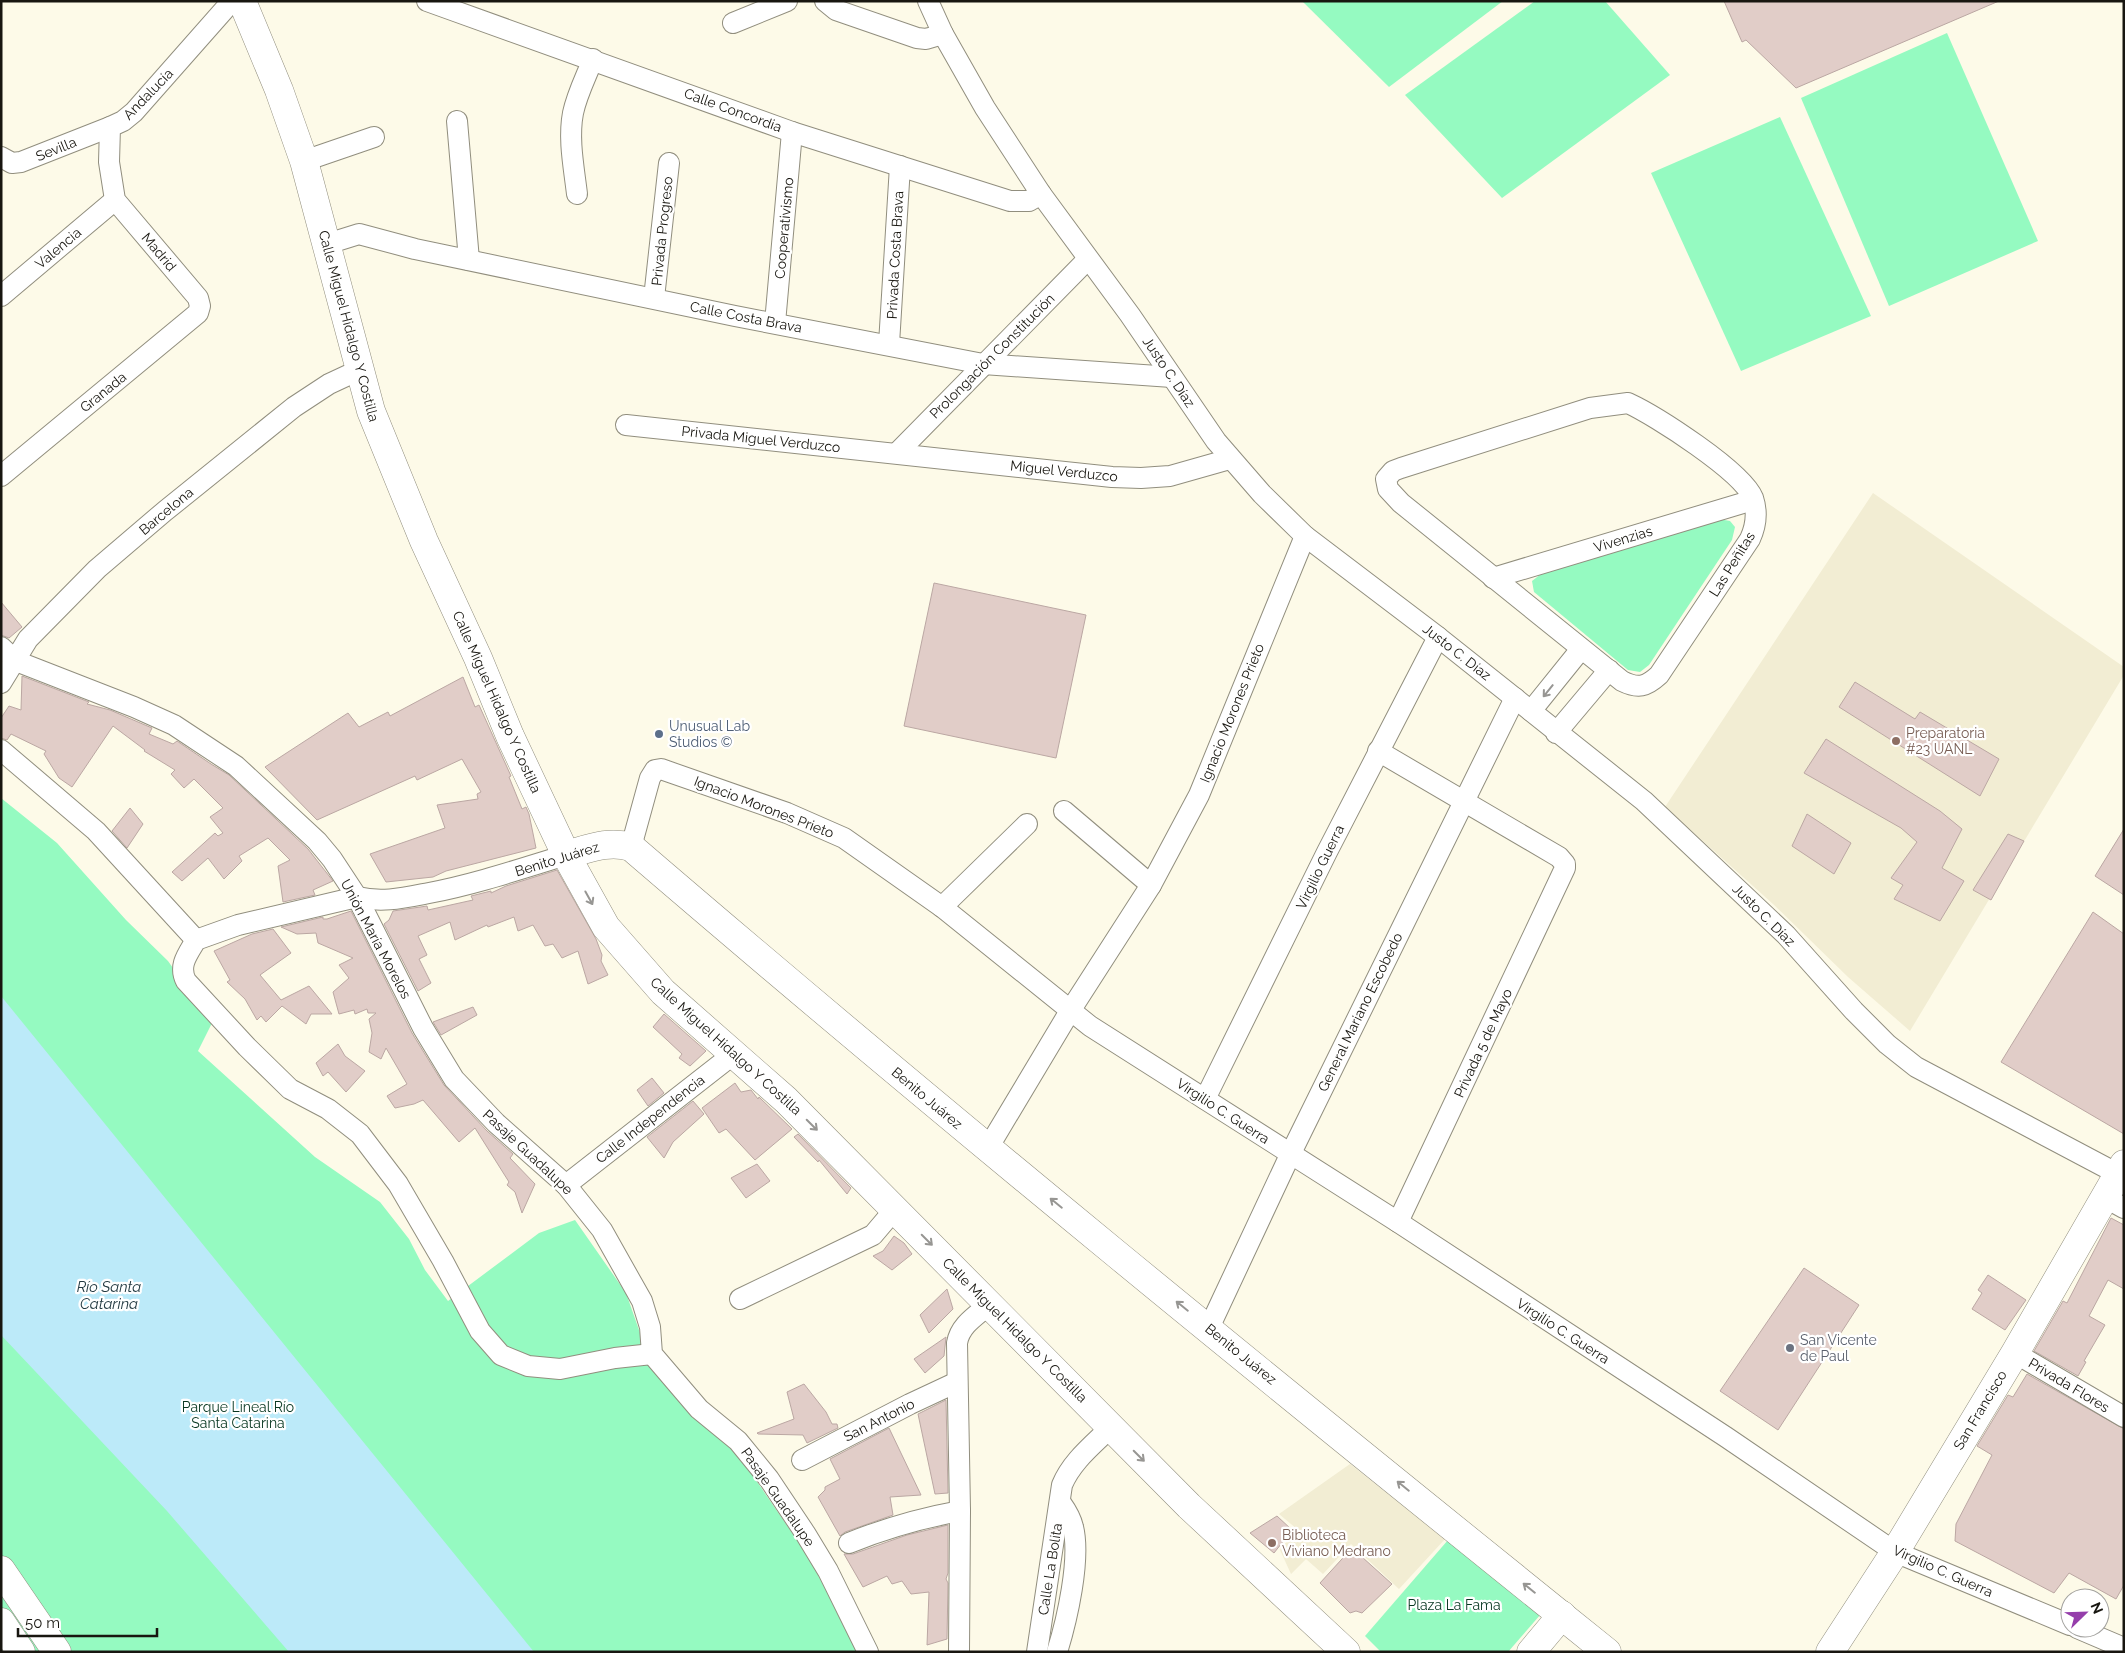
<svg xmlns="http://www.w3.org/2000/svg" width="2125" height="1653" font-family="Raleway,sans-serif">
<rect width="100%" height="100%" fill="#fdfae8"/>
<g fill="#f2edd3">
<path d="M1873,493L2124,667V675L1910,1031L1848,977L1773,904L1665,807Z"/>
<path d="M1350,1464L1445,1539L1399,1589L1351,1544L1323,1574L1306,1559L1291,1574L1280,1550L1297,1529L1279,1514Z"/>
</g>
<g fill="#95fac1">
<path d="M1302,1H1503L1389,87Z"/>
<path d="M1535,1H1605L1670,75L1502,198L1405,95Z"/>
<path d="M1947,33L2038,241L1889,306L1801,98Z"/>
<path d="M1780,117L1871,316L1741,371L1651,173Z"/>
<path d="M1719,519L1730,521L1735,527L1732,540L1649,665L1640,672L1628,670L1534,592L1532,581L1541,574Z"/>
<path d="M1,798L57,843L126,920L168,961L212,1023L198,1051L315,1157L380,1202L409,1239L425,1270L448,1301L539,1233L575,1220L626,1293L651,1364L736,1451L808,1556L859,1652H1Z"/>
<path d="M1448,1540L1541,1614L1508,1652H1381L1365,1636Z"/>
</g>
<path fill="#bceaf9" d="M1,996L534,1652H289L167,1511L1,1335Z"/>
<g fill="#e1cdc8" stroke="#bba7a3">
<path d="M1724,1H1999L1796,88L1746,40L1742,42Z"/>
<path d="M934,583L1086,615L1056,758L904,726Z"/>
<path d="M1,602L22,627L9,638L1,635Z"/>
<path d="M22,676L89,702L87,704L110,710L152,728L149,734L173,744L177,741L211,764L229,775L308,849L333,881L313,890L315,895L283,902L278,866L290,860L268,838L239,856L242,861L224,879L208,858L182,881L172,872L215,833L218,836L223,833L210,817L223,808L194,779L184,788L171,774L175,770L144,751L145,750L113,726L72,787L59,778L44,754L46,751L11,734L7,740L1,738V718L9,706L21,710Z"/>
<path d="M463,677L475,707L479,705L511,776L509,777L522,809L526,807L529,814L536,848L446,871L433,877L386,882L370,854L445,828L437,805L478,799L477,794L481,792L462,759L417,780L415,776L317,820L265,767L348,713L359,727L388,712L390,716Z"/>
<path d="M1855,682L1915,719L1920,712L1999,759L1980,796L1839,707Z"/>
<path d="M1826,739L1940,811L1962,829L1942,868L1964,881L1940,921L1894,899L1903,885L1891,878L1917,842L1901,828L1804,773Z"/>
<path d="M130,808L143,824L127,848L112,831Z"/>
<path d="M1807,814L1851,843L1834,874L1792,846Z"/>
<path d="M2124,829V895L2095,876Z"/>
<path d="M2008,834L2024,841L1991,900L1973,890Z"/>
<path d="M557,870L596,939L602,955L601,961L608,975L588,984L578,951L562,958L553,944L545,946L533,925L518,931L514,917L488,927L487,925L455,940L450,922L418,936L427,955L419,959L431,983L418,991L384,924L389,920L393,911L427,906L428,910L473,900L471,896L491,891V893L506,886Z"/>
<path d="M351,911L412,1033L444,1085L487,1131L513,1154L510,1158L535,1184L522,1213L515,1192L507,1185L509,1182L475,1128L459,1142L423,1100L414,1104L395,1108L387,1096L407,1084L386,1048L381,1059L369,1052L372,1033L369,1019L376,1013H368L367,1009L355,1014L354,1010L339,1014L333,992L349,978L339,965L353,958L318,943L316,933L297,934L281,927L323,917V919H327Z"/>
<path d="M2093,912L2124,934V1134L2001,1062Z"/>
<path d="M273,929L291,953L260,975L281,1000L309,986L332,1014H311L306,1024L282,1006L266,1022L261,1016L257,1020L245,999L227,982L230,980L214,951L252,934Z"/>
<path d="M473,1007L477,1015L441,1035L433,1022Z"/>
<path d="M664,1014L706,1051L690,1066L679,1058L682,1054L653,1027Z"/>
<path d="M338,1044L345,1056L365,1071L346,1092L328,1072L323,1076L316,1063Z"/>
<path d="M652,1078L664,1093L648,1106L637,1090Z"/>
<path d="M735,1083L741,1092L751,1090L758,1099L759,1097L792,1129L755,1160L726,1129L719,1133L702,1108Z"/>
<path d="M693,1101L704,1114L673,1142L664,1158L647,1137Z"/>
<path d="M798,1134L851,1188L847,1194L819,1160L818,1162L794,1137Z"/>
<path d="M757,1164L770,1181L746,1198L731,1178Z"/>
<path d="M2111,1218L2124,1225V1289L2108,1280L2089,1316L2105,1325L2084,1361L2086,1362L2078,1376L2034,1351L2063,1301L2067,1303Z"/>
<path d="M894,1236L904,1243L912,1254L892,1270L873,1256L883,1251Z"/>
<path d="M1804,1268L1859,1305L1778,1430L1720,1391Z"/>
<path d="M1988,1275L2026,1300L2005,1330L1972,1309L1982,1293L1978,1290Z"/>
<path d="M947,1289L953,1309L929,1333L920,1315Z"/>
<path d="M946,1337L944,1356L925,1373L914,1359Z"/>
<path d="M2027,1374L2124,1429V1585L2116,1599L2069,1573L2054,1593L1955,1541L1956,1524L1992,1455L1977,1446L2008,1395L2013,1397Z"/>
<path d="M804,1384L826,1412L832,1424H837L838,1428L807,1443L803,1435L758,1434L757,1433L794,1419L787,1392Z"/>
<path d="M946,1400L948,1493L935,1494L918,1414Z"/>
<path d="M889,1428L921,1495L890,1497L893,1515L845,1532L840,1536L818,1497L825,1490V1487L840,1479L830,1459Z"/>
<path d="M1277,1516L1292,1530L1274,1553L1250,1533Z"/>
<path d="M948,1525V1573L946,1579L948,1583L947,1639L927,1645L929,1592L911,1594L902,1581L892,1584L887,1576L863,1587L844,1554H853L907,1535Z"/>
<path d="M1352,1548L1392,1584L1362,1613L1356,1611L1350,1613L1320,1583Z"/>
</g>
<g fill="none" stroke-linecap="round" stroke-linejoin="round">
<g stroke="#918e7e" stroke-width="22">
<g id="street">
<path d="M427,1L792,132L1010,201H1029L1041,194"/>
<path d="M825,1L836,10L917,38L926,39L943,34"/>
<path d="M928,1L943,34L985,108L1041,194L1130,315L1216,441L1262,494L1305,536L1438,637L1644,801L1786,935L1854,1011L1887,1044L1916,1067L2118,1174"/>
<path d="M733,23L787,1"/>
<path d="M457,121L469,260"/>
<path d="M1,157L12,163L21,162L110,127"/>
<path d="M304,161L374,137"/>
<path d="M577,194C574,168 568,139 573,113C577,94 586,77 593,59"/>
<path d="M327,244L359,234L415,249L735,316L983,364L1172,377"/>
<path d="M1,296L115,200"/>
<path d="M654,298L669,163"/>
<path d="M775,323L792,132"/>
<path d="M889,344L900,166"/>
<path d="M1628,403C1656,416 1742,471 1753,498C1758,513 1756,526 1750,539L1659,675C1646,687 1638,689 1622,681L1401,503L1388,489L1386,479L1393,471L1401,468L1590,408Z"/>
<path d="M626,425L1112,477L1141,478L1170,476L1230,459"/>
<path d="M897,453L1088,259"/>
<path d="M1,476L198,313L200,306L198,298L115,200L109,162L110,127L123,121L134,112L232,1"/>
<path d="M1493,578L1753,500"/>
<path d="M1,647L16,661L134,707L174,725L236,766L317,841L332,859L357,897L423,1028L454,1079L496,1123L566,1185L602,1230L642,1301L650,1327L652,1354L699,1409L738,1441L769,1479L805,1533L828,1571L868,1652"/>
<path d="M1,683L28,639L97,569L165,511L294,407L329,384L359,370"/>
<path d="M1531,711L1581,649"/>
<path d="M1556,733L1609,670"/>
<path d="M1,750L96,831L196,940"/>
<path d="M1378,751L1559,857L1565,864V868L1398,1222"/>
<path d="M1064,811L1151,885"/>
<path d="M631,847L650,778L655,770L661,769L787,813L844,838L942,907L1090,1026L1398,1222L1726,1437L1895,1552L2070,1625"/>
<path d="M566,855C520,869 476,884 429,893C403,898 382,903 357,897L238,925L196,940C188,954 178,965 186,981L247,1047L290,1089L328,1109L360,1134L398,1184L443,1261L480,1331L501,1355L528,1366L560,1369L615,1358L652,1354"/>
<path d="M942,907L1027,824"/>
<path d="M1205,1099L1327,852L1438,637"/>
<path d="M988,1148L1070,1011L1151,885L1199,795L1305,536"/>
<path d="M566,1185L735,1053"/>
<path d="M2104,1197L2124,1208"/>
<path d="M740,1299L873,1235L895,1209"/>
<path d="M1209,1328L1290,1155L1515,698"/>
<path d="M2015,1353L2124,1417"/>
<path d="M802,1460L910,1404L957,1382"/>
<path d="M849,1543C886,1528 921,1518 960,1511"/>
<path d="M2077,1628L2124,1648"/>
<path d="M959,1652L960,1511L957,1343C960,1325 976,1316 990,1304"/>
<path d="M1037,1652L1062,1485C1072,1461 1093,1445 1111,1427"/>
<path d="M1057,1652C1067,1620 1081,1559 1073,1527C1071,1518 1066,1510 1061,1503"/>
</g>
</g>
<g stroke="#918e7e" stroke-width="29">
<g id="secondary">
<path d="M242,1L279,90L304,161L371,411L424,541L478,658L510,736L566,855L606,927L663,992L786,1100L1189,1506L1346,1652"/>
<path d="M566,855C588,849 608,840 631,847C951,1122 1279,1388 1607,1652"/>
<path d="M1531,1652L1562,1615"/>
<path d="M1830,1652L1895,1552L2015,1353L2124,1164"/>
</g>
</g>
<g stroke="#918e7e" stroke-width="29">
<g id="highway">
<path d="M1,1570L57,1652"/>
<path d="M1,1622L21,1652"/>
</g>
</g>
<use href="#street" stroke="#fff" stroke-width="20"/>
<use href="#secondary" stroke="#fff" stroke-width="28"/>
<use href="#highway" stroke="#fff" stroke-width="28"/>
</g>
<defs><path id="oneway-shaft" d="M-6 0H5M1.5-3L5.5 0L1.5 3" fill="none" stroke-width="1.6" stroke-linecap="round" stroke-linejoin="round" transform="scale(1.25)"/></defs>
<g stroke="#979693">
<use href="#oneway-shaft" transform="translate(1548 691) rotate(129)"/>
<use href="#oneway-shaft" transform="translate(589 898) rotate(61)"/>
<use href="#oneway-shaft" transform="translate(812 1125) rotate(45)"/>
<use href="#oneway-shaft" transform="translate(1056 1203) rotate(-141)"/>
<use href="#oneway-shaft" transform="translate(927 1240) rotate(45)"/>
<use href="#oneway-shaft" transform="translate(1182 1306) rotate(-141)"/>
<use href="#oneway-shaft" transform="translate(1139 1456) rotate(45)"/>
<use href="#oneway-shaft" transform="translate(1403 1486) rotate(-141)"/>
<use href="#oneway-shaft" transform="translate(1529 1588) rotate(-141)"/>
</g>
<circle fill="#5c6f8a" stroke="#fff" stroke-width="2" cx="659" cy="734" r="5"/>
<g fill="#8d6e63" stroke="#fff" stroke-width="2">
<circle cx="1896" cy="741" r="5"/>
<circle cx="1272" cy="1543" r="5"/>
</g>
<circle fill="#6b7280" stroke="#fff" stroke-width="2" cx="1790" cy="1348" r="5"/>
<g text-anchor="middle" dominant-baseline="central" stroke-width="4.5" stroke-linejoin="round" paint-order="stroke">
<g font-size="14" fill="#181610" stroke="#fff">
<text transform="translate(148 94) rotate(-46)">Andalucía</text>
<text transform="translate(733 110) rotate(20)">Calle Concordia</text>
<text transform="translate(56 149) rotate(-22)">Sevilla</text>
<text transform="translate(784 228) rotate(-85)">Cooperativismo</text>
<text transform="translate(662 231) rotate(-84)">Privada Progreso</text>
<text transform="translate(58 248) rotate(-40)">Valencia</text>
<text transform="translate(159 252) rotate(50)">Madrid</text>
<text transform="translate(895 255) rotate(-87)">Privada Costa Brava</text>
<text transform="translate(746 317) rotate(11)">Calle Costa Brava</text>
<text transform="translate(349 326) rotate(75)">Calle Miguel Hidalgo Y Costilla</text>
<text transform="translate(992 356) rotate(-45)">Prolongación Constitución</text>
<text transform="translate(1169 372) rotate(56)">Justo C. Díaz</text>
<text transform="translate(103 392) rotate(-39)">Granada</text>
<text transform="translate(761 439) rotate(6)">Privada Miguel Verduzco</text>
<text transform="translate(1064 471) rotate(6)">Miguel Verduzco</text>
<text transform="translate(166 511) rotate(-40)">Barcelona</text>
<text transform="translate(1623 539) rotate(-17)">Vivenzias</text>
<text transform="translate(1732 564) rotate(-58)">Las Peñitas</text>
<text transform="translate(1457 652) rotate(38)">Justo C. Díaz</text>
<text transform="translate(497 702) rotate(66)">Calle Miguel Hidalgo Y Costilla</text>
<text transform="translate(1232 713) rotate(-68)">Ignacio Morones Prieto</text>
<text transform="translate(764 807) rotate(21)">Ignacio Morones Prieto</text>
<text transform="translate(557 859) rotate(-17)">Benito Juárez</text>
<text transform="translate(1320 867) rotate(-64)">Virgilio Guerra</text>
<text transform="translate(1764 915) rotate(45)">Justo C. Díaz</text>
<text transform="translate(376 939) rotate(62)">Unión María Morelos</text>
<text transform="translate(1360 1012) rotate(-64)">General Mariano Escobedo</text>
<text transform="translate(1483 1043) rotate(-65)">Privada 5 de Mayo</text>
<text transform="translate(726 1046) rotate(42)">Calle Miguel Hidalgo Y Costilla</text>
<text transform="translate(927 1098) rotate(40)">Benito Juárez</text>
<text transform="translate(1223 1111) rotate(33)">Virgilio C. Guerra</text>
<text transform="translate(650 1119) rotate(-38)">Calle Independencia</text>
<text transform="translate(528 1152) rotate(43)">Pasaje Guadalupe</text>
<text transform="translate(1015 1330) rotate(45)">Calle Miguel Hidalgo Y Costilla</text>
<text transform="translate(1563 1331) rotate(33)">Virgilio C. Guerra</text>
<text transform="translate(1241 1354) rotate(39)">Benito Juárez</text>
<text transform="translate(2069 1385) rotate(31)">Privada Flores</text>
<text transform="translate(1980 1410) rotate(-59)">San Francisco</text>
<text transform="translate(879 1420) rotate(-27)">San Antonio</text>
<text transform="translate(778 1497) rotate(55)">Pasaje Guadalupe</text>
<text transform="translate(1050 1569) rotate(-81)">Calle La Bolita</text>
<text transform="translate(1943 1571) rotate(24)">Virgilio C. Guerra</text>
</g>
<g font-size="14" fill="#4e5e75" stroke="#fff" text-anchor="start">
<text x="669" y="726">Unusual Lab<tspan x="669" dy="16">Studios ©</tspan></text>
</g>
<g font-size="14" fill="#785e54" stroke="#fff" text-anchor="start">
<text x="1906" y="733">Preparatoria<tspan x="1906" dy="16">#23 UANL</tspan></text>
<text x="1282" y="1535">Biblioteca<tspan x="1282" dy="16">Viviano Medrano</tspan></text>
</g>
<g font-size="14" fill="#5b616d" stroke="#fff" text-anchor="start">
<text x="1800" y="1340">San Vicente<tspan x="1800" dy="16">de Paul</tspan></text>
</g>
<g font-size="14" fill="#083721" stroke="#fff">
<text x="238" y="1407">Parque Lineal Río<tspan x="238" dy="16">Santa Catarina</tspan></text>
<text x="1454" y="1605">Plaza La Fama</text>
</g>
<g font-size="15" font-style="italic" fill="#233a42" stroke="#fff">
<text x="109" y="1287">Río Santa<tspan x="109" dy="17">Catarina</tspan></text>
</g>
</g>
<rect width="2125" height="1653" fill="none" stroke="#181610" stroke-width="5"/>
<g transform="translate(2085 1613) rotate(67)"><circle r="24" fill="#ffffff" stroke="#a3a29f"/>
<path d="M0-4L9 19L0 12L-9 19Z" fill="#953eab"/>
<text y="-8" font-size="14" font-weight="bold" text-anchor="middle" fill="#181610">N</text>
</g>
<path d="M18 1628v8h139v-8" fill="none" stroke="#181610" stroke-width="2.5"/>
<text x="25" y="1628" font-size="15" fill="#181610" stroke="#ffffff" stroke-width="4" paint-order="stroke">50 m</text>
</svg>
